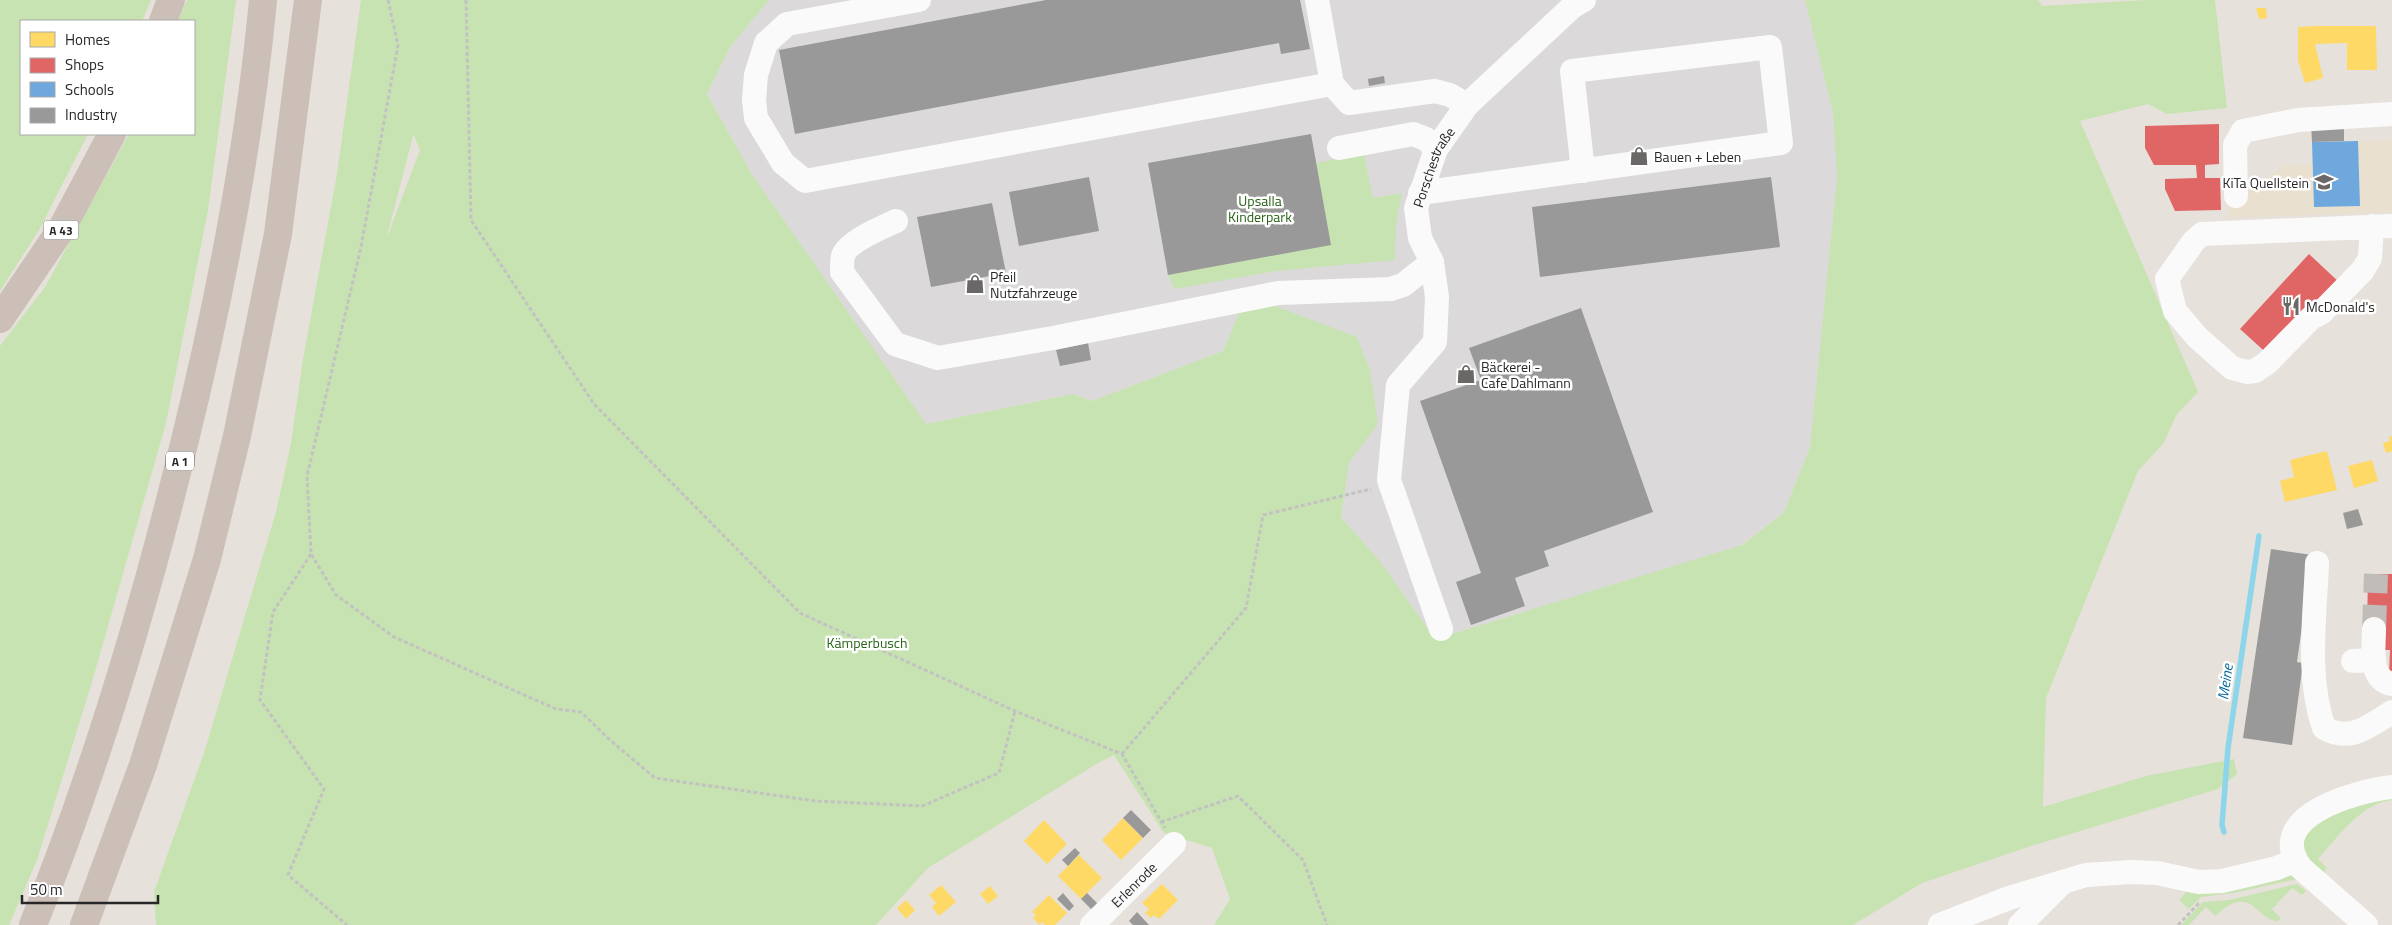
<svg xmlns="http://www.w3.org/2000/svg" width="2392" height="925" font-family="'Titillium Web',sans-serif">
<rect width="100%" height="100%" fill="#e6e1db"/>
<path fill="#dcd9db" d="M769,0H1805L1833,113L1837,177L1810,447L1784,512L1738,547L1435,639L1375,555L1341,517L1349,463L1378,424L1240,311L1223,351L1092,401L1073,394L925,424L751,173L707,94L730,47Z"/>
<path fill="#eae0cf" d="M2392,140V212L2228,218V199L2247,184L2266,179L2284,165L2312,164V142Z"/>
<g fill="#c8e3b2" fill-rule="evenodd">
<path d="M0,0H151L142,21H21V134H88L39,230L0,291Z"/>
<path d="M187,0H236L208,210L166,423L92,682L37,860L9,925H0V346L45,287L129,134H194V21H178Z"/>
<path d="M361,0H769L730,47L707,94L751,173L926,424L1073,394L1092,401L1223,351L1240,311L1275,306L1357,337L1370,370L1378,424L1349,463L1341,517L1379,560L1435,639L1742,545L1784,512L1810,447L1837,177L1833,113L1805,0H2038L2042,6L2146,0H2215L2227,108L2167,114L2148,104L2080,121L2198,392L2177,414L2163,444L2138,471L2046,698L2043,807L2146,776L2234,759L2237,774L2218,789L2031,846L1922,883L1853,925H1214L1230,899L1212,848L1164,833L1114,755L1098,763L928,868L876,925H156L154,892L204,753L276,512L291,443L303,359L337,174ZM414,136L420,150L386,240L413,136Z"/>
<path d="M1311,134L1316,163L1364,154L1373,198L1402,193L1396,224L1395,260L1277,271L1174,289L1168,275L1148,163Z"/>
<path d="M2392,795V800C2361,803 2338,837 2318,859L2327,868L2321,876L2307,867L2303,843L2308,830L2316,818Z"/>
<path d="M2292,875L2302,878L2233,893L2201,897L2189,909L2179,900L2187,891L2228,890Z"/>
<path d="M2297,884L2306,891L2302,895L2292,888L2272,909L2281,918L2278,921C2256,921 2252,881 2215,916L2206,907L2189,925H2181L2203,902L2229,900Z"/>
</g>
<g fill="#ffd966">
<path d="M2256,8H2266L2267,18L2259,19Z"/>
<path d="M2315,26H2376L2377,70H2347V43L2315,44L2323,78L2305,83L2298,60V27Z"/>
<path d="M2392,436V451L2386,453L2383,443L2390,441L2389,437Z"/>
<path d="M2327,451L2337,490L2285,502L2280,481L2294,477L2290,460Z"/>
<path d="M2372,460L2378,481L2354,488L2348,466Z"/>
<path d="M1123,818L1143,838L1121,860L1102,840Z"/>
<path d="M1044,820L1067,844L1047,864L1024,841Z"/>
<path d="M1079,855L1102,878L1081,899L1058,876Z"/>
<path d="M1162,884L1178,900L1159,919L1154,915L1151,918L1145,913L1149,909L1142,903Z"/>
<path d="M941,885L956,902L939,916L932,907L936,903L929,895Z"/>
<path d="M990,886L998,896L988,904L980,894Z"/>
<path d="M1049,895L1067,913L1055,925H1045L1042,922L1040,925L1033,918L1036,915L1032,912Z"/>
<path d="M906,900L915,910L906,919L897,908Z"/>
</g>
<g fill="#e06666">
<path d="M2219,124V164L2205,165V178H2220L2221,210L2175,211L2165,189V179L2197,178L2196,165H2154L2145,148V126Z"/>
<path d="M2309,254L2341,284L2272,358L2240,329Z"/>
<path d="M2368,574H2392V675H2389L2390,650H2384L2367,629Z"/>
</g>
<path fill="#6fa8dc" d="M2358,141L2360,206L2314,207L2312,142Z"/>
<g fill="#999">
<path d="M1046,0H1300L1310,49L1281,54L1279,43L795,134L779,50Z"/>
<path d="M1384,76L1385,83L1369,86L1368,79Z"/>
<path d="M2344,123V141L2312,142L2311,124Z"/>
<path d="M1311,134L1331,245L1168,275L1148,163Z"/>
<path d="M1089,177L1099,231L1019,246L1009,192Z"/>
<path d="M1771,177L1780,247L1540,277L1532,207Z"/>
<path d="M992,203L1006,273L931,287L917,217Z"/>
<path d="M1581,308L1653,512L1544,551L1549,566L1515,578L1525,606L1471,625L1456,582L1481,573L1420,401L1481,380L1469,348Z"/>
<path d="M1088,343L1091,360L1060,366L1056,350Z"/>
<path d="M2358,509L2363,525L2347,529L2343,513Z"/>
<path d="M2271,549L2312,555L2297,662L2303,663L2292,745L2243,738Z"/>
<path d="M1131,810L1151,830L1143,838L1123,818Z"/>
<path d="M1075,848L1080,853L1068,866L1062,860Z"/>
<path d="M1063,893L1074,906L1069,911L1057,899Z"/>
<path d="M1087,893L1098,904L1092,910L1081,899Z"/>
<path d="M1137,912L1149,925H1133L1129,921Z"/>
</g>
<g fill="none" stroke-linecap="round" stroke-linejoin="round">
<path stroke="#8cd5eb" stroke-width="5.5" d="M2224,832L2222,825L2228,748L2259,536"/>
<path stroke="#c0bcb7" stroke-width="24" stroke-dasharray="24 12" stroke-linecap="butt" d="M2374,629L2376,574"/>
<g stroke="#c2c2c1" stroke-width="3" stroke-dasharray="4 2.5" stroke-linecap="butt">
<path d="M388,0L398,45L361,247L307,476L311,554L336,595L394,637L556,709L581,712L610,740L655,778L815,801L922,806L999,773L1015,711"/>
<path d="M466,0L471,220L594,404L800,613L1015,711L1122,754L1165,828"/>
<path d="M311,554L273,612L260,700L324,789L288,875L347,925"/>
<path d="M1122,754L1246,608L1263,515L1371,489"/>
<path d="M1161,822L1238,796L1303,860L1327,925"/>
<path d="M2178,925L2200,902"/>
</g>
<g stroke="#fbfafa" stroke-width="24">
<path d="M919,0L787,24L766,43L756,75L754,100L756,118L783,163L805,181L1332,84"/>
<path d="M1317,0L1332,84L1349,103L1435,91L1450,95L1467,105"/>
<path d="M1339,148L1413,134L1426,139L1436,149"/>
<path d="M1420,193L1781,143L1770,47L1572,71L1583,171"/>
<path d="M2236,196L2235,145L2243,131L2298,120L2392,114"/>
<path d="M896,221C883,227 847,242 843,256C842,260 842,267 842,272L895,344L938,358L1053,338L1278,293L1391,289L1403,285L1432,262"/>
<path d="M2372,226L2370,258L2363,270L2321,313L2311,318L2267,363L2255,371L2247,372L2232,368L2197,337L2175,311L2167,279L2194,241L2202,234L2392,226"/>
<path d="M2317,563C2315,617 2306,676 2324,728C2351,743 2369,726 2392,712"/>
<path id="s1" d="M1441,629L1389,480L1398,385L1435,342L1437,297L1432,262L1420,238L1416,208L1436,149L1467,105L1572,7L1584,0"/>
<path d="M2374,629C2374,649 2368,679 2392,684"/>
<path d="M2353,661L2374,660"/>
<path id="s2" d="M1092,925L1174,844"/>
<path d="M1940,925L2009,898L2086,875L2131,872L2157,873L2199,882L2222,881L2277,868L2295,860"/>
<path d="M2020,925L2062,883"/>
<path d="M2366,925L2301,868C2262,816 2357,791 2392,787"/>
</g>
<g stroke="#cbbfb7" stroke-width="28">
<path d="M163,21L171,0"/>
<path d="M0,319L62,228L112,134"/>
<path d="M33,925C96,769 144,608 184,444C220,298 249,150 263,0"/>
<path d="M84,925L143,765L207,559L237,436L278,234L308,0"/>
</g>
</g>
<defs>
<g id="shop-bare" transform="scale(1.5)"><path d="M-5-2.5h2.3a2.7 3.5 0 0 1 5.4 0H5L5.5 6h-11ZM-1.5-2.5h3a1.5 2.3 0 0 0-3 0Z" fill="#6a6866" stroke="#fff" stroke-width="2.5" paint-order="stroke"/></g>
<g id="school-bare" transform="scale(1.5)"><path d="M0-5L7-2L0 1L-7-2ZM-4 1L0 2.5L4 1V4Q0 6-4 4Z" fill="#6a6866" stroke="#fff" stroke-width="2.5" paint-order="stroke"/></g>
<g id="restaurant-bare" transform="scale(1.5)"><path d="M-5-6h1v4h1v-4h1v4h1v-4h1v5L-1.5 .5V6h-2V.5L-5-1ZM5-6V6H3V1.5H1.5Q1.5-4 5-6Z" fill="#6a6866" stroke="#fff" stroke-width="2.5" paint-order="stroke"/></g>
</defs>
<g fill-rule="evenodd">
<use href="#shop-bare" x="1639" y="156"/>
<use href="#school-bare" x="2324" y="182"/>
<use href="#shop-bare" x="975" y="284"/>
<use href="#restaurant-bare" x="2291" y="306"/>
<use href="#shop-bare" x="1466" y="374"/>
</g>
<g text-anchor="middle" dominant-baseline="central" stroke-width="5" stroke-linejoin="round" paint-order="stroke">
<g fill="#fff" stroke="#686868" stroke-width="1">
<rect x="43.5" y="220.5" width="35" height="19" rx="4"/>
<rect x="166" y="451.5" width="28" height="19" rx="4"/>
</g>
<g font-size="12" font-weight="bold" fill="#272727">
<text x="61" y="230">A 43</text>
<text x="180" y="461">A 1</text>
</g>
<g font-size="14" fill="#272727" stroke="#fff" text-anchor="start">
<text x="1654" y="156">Bauen + Leben</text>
<text x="2309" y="182" text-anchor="end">KiTa Quellstein</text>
<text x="990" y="276">Pfeil<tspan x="990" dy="16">Nutzfahrzeuge</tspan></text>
<text x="2306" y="306">McDonald's</text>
<text x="1481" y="366">Bäckerei -<tspan x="1481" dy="16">Cafe Dahlmann</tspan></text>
</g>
<g font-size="14" fill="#272727" stroke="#fff">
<text stroke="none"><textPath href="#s1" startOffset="492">Porschestraße</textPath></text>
<text stroke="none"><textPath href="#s2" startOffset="58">Erlenrode</textPath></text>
</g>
<g font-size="14" fill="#286417" stroke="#fff">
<text x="1260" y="200">Upsalla<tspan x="1260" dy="16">Kinderpark</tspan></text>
<text x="867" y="642">Kämperbusch</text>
</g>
<g font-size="15" font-style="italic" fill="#096b99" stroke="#fff">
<text transform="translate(2225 682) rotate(-82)">Meine</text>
</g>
</g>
<rect x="20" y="20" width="175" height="115" fill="#ffffff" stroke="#a9a9a9"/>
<rect x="30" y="32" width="25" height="15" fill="#ffd966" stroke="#a9a9a9"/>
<text x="65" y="45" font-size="15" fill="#272727">Homes</text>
<rect x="30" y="58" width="25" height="15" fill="#e06666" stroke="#a9a9a9"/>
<text x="65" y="70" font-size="15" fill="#272727">Shops</text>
<rect x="30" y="82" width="25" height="15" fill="#6fa8dc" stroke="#a9a9a9"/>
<text x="65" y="95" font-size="15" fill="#272727">Schools</text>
<rect x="30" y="108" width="25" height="15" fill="#999999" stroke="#a9a9a9"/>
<text x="65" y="120" font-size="15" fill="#272727">Industry</text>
<path d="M22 895v8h136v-8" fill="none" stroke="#272727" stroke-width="2.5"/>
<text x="30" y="895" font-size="15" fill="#272727" stroke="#ffffff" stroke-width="4" paint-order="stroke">50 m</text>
</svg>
